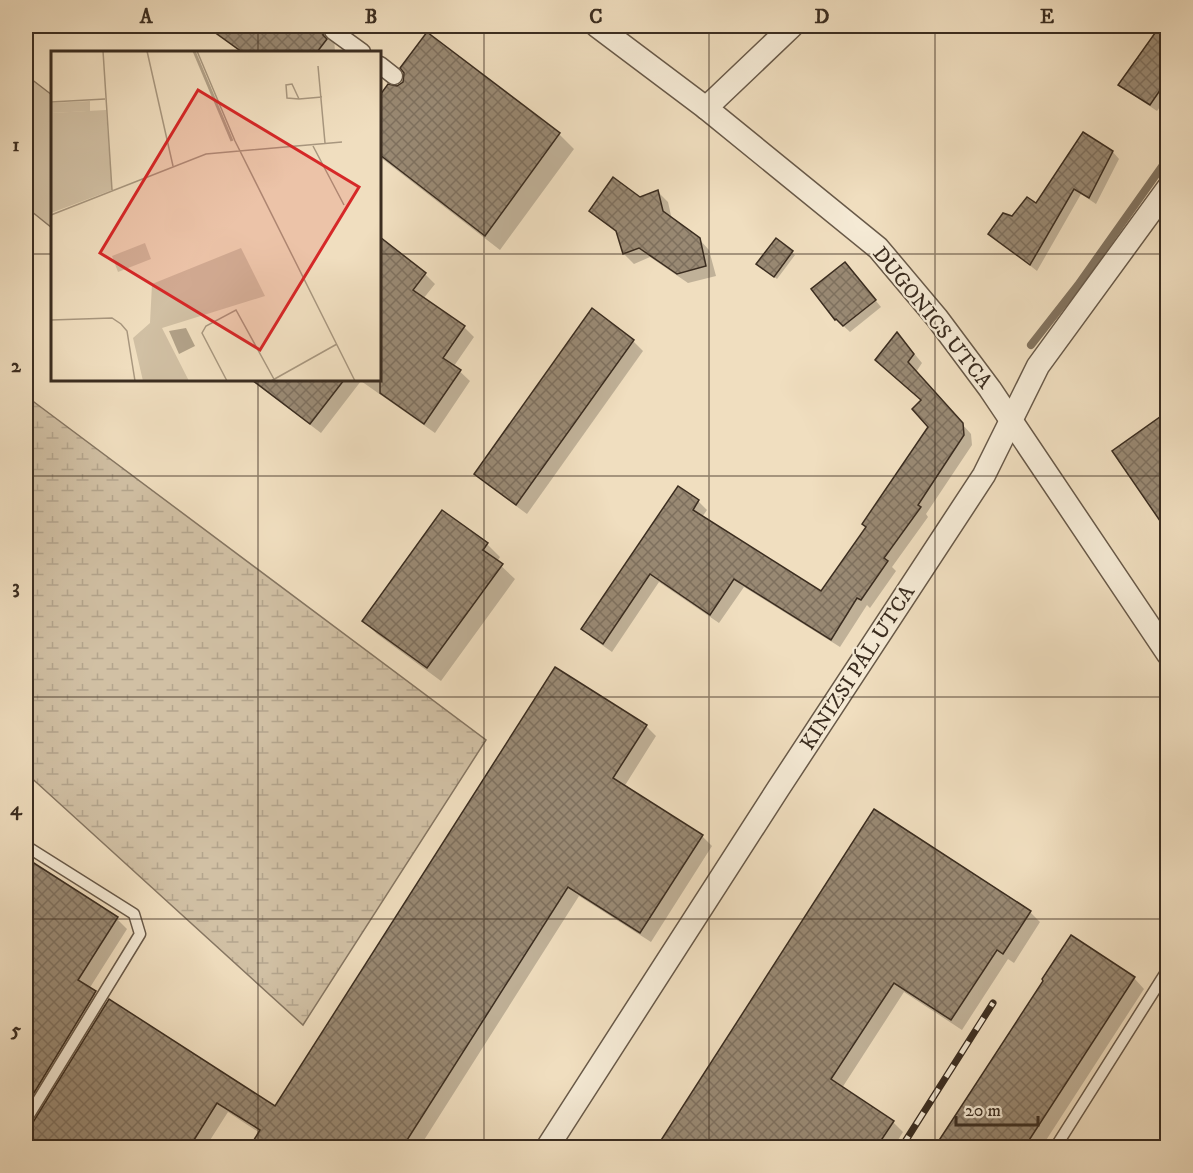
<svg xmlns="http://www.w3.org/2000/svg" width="1193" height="1173" font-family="'IM FELL DW Pica',serif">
<defs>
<pattern id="wetland-marsh" width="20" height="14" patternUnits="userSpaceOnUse" patternTransform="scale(1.5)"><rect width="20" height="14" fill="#d1c0a4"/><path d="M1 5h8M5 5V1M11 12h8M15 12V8" fill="none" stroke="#b4a58d"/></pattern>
<pattern id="building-cross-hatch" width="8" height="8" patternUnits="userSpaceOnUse" patternTransform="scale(1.5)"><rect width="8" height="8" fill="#998973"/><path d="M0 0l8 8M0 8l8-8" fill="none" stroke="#7e705e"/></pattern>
</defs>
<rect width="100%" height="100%" fill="#f0debf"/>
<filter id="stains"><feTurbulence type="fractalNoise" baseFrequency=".00333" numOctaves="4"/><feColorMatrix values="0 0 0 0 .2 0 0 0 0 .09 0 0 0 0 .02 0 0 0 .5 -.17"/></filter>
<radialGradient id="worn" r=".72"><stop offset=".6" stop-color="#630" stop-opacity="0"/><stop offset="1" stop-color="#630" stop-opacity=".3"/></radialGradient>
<path fill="url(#wetland-marsh)" stroke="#867662" stroke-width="1.5" d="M26,396L486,740L303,1025L26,773Z"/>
<path fill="#d1c0a4" stroke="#867662" stroke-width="1.5" d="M26,75L52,95V228L26,207Z"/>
<g fill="#0003">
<path d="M204,26H354L349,32L340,31L334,36L335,52H241Z"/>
<path d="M1161,26H1168V96L1157,111L1127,91L1120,85Z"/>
<path d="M404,83L559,134L574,149L500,250L380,157V97L388,86L398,87Z"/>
<path d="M1083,134L1113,152L1119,159L1096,204L1081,194L1037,271L990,234L1012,217L1036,205Z"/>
<path d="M658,192L668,202L672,220L699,239L709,250L716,276L688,283L650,257L634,264L624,254L618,234L591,211Z"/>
<path d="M380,239L425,274L435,284L423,299L464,327L474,337L454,366L470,381L435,433L361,381L321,433L251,380H380Z"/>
<path d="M776,240L795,255L777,279L761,267Z"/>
<path d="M845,264L881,307L850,332L836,319L813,290Z"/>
<path d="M898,334L922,363L916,372L971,434L972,445L926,514L928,517L892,567L896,571L870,608L867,605L840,647L744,587L719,623L659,582L612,652L592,638L583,629L698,501L707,510L702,517L822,593L868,527L930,427L923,401L886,369Z"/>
<path d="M633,341L643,351L527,514L486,484L476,474Z"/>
<path d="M1166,415L1168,417V530L1114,451Z"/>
<path d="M487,544L500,557L497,562L515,579L441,681L377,634L364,621Z"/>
<path d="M646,726L656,736L624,787L702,836L712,846L651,942L579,896L419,1148H251L260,1133L228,1112L205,1148H26V860L117,919L127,929L89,989L107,1005L275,1108Z"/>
<path d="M875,811L1030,912L1040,922L1014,963L1008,959L962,1030L904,992L842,1088L893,1122L903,1132L893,1148H657Z"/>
<path d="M1071,937L1134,978L1144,989L1041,1148H936L1045,981Z"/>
</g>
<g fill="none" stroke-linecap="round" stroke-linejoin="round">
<path stroke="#82735f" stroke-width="8" d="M1031,345L1078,285L1168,158"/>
</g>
<g fill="url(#building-cross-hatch)" stroke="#3b2d20" stroke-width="1.5">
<path d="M206,26H324L323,35L327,39L317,52H242Z"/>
<path d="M1160,26H1167V80L1150,105L1118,85Z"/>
<path d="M427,32L560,133L485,236L380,155V95L388,84L397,86L403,82L404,73L400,68Z"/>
<path d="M1083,132L1113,151L1089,198L1074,189L1030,265L988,234L1003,213L1012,216L1027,197L1036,203Z"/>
<path d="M613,177L640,197L658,190L663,211L700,238L706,266L677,274L639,248L623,254L616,231L589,211Z"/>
<path d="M380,237L426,273L413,290L465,326L443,358L461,370L424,424L380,393Z"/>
<path d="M776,238L793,251L774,277L756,264Z"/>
<path d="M845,262L876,300L843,326L836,319L835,320L811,289Z"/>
<path d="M592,308L634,340L516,505L474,474Z"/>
<path d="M897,332L914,354L908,362L963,423L964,435L918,505L921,507L884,558L888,561L861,600L857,598L831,640L734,579L710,615L650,574L603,644L581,629L678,486L699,500L693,510L821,591L866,527L862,524L928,427L912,409L921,400L875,360Z"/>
<path d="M252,380H344L310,424Z"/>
<path d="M1167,412V531L1112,451Z"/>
<path d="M442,510L488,543L483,550L503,564L427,668L362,621Z"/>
<path d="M555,667L647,725L613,778L703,835L640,933L568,887L402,1148H249L260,1130L217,1103L189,1148H26V1127L32,1124L109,999L275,1106Z"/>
<path d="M874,809L1031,911L1003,954L997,950L951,1020L894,983L831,1079L894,1121L876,1148H656Z"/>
<path d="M26,858L118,917L78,980L96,991L26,1106Z"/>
<path d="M1071,935L1135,977L1024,1148H934L1043,981L1042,979Z"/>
</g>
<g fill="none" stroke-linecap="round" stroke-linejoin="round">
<g stroke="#685948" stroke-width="13">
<g id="service">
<path d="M26,846L134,914L140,934L26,1120"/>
<path d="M1055,1148L1168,969"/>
</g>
</g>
<g stroke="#685948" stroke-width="19">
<g id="pedestrian">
<path d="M333,31L362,52"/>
<path d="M380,65L394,76"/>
</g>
</g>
<g stroke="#685948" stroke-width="25">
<g id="minor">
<path d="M597,26L706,108L878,248L937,318L990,389L1168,654"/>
<path d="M706,108L792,26"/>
<path d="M547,1148L778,789L984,475L1038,366L1168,188"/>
</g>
</g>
<use href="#service" stroke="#f5ead5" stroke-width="10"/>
<use href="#pedestrian" stroke="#f5ead5" stroke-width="16"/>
<use href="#minor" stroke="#f5ead5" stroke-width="22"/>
<g stroke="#3b2d20" stroke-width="7">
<path id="rail" d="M901,1148L993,1003"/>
</g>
<use href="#rail" stroke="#f5ead5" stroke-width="4.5" stroke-dasharray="14" stroke-linecap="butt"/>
</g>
<path fill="none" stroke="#3b2d20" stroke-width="1.5" stroke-opacity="0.55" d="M258,26V52M484,26V1148M709,26V1148M935,26V1148M26,254H52M380,254H1168M258,380V1148M26,476H1168M26,697H1168M26,919H1168"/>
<g text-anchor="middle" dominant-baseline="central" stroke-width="4.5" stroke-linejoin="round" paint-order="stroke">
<g font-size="21" fill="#3b2d20" stroke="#f5ead5">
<text transform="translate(932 318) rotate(51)">DUGONICS UTCA</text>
<text transform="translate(858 668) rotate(-57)">KINIZSI PÁL UTCA</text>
</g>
</g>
<g transform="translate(51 51)">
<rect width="330" height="330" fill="#f0debf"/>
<path d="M190,197L214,245L111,277L138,330H92L82,287L99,272L101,233Z" fill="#d1c0a4"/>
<path d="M55,59L61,139L0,162V62Z" fill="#d1c0a4"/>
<path d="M39,50V60L0,62V52Z" fill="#d1c0a4"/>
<path d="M94,192L100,208L67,221L61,205Z" fill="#d1c0a4"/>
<path d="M135,277L144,295L128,303L118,280Z" fill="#b2a289"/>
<path fill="none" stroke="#b2a289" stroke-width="3" d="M143,0L181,90"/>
<path fill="none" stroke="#a8977f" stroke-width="1.5" d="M52,0L61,139M96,0L122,115M146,0L184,90L304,330M267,15L274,92M248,48L241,33L235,34L236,47L248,48L271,46M0,51L54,48M262,95L293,154M0,164L155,103L291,91M0,269L61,267L70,273L76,280L84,330M176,330L151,282L155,275L185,259L224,330M220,330L286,293"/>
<path fill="#d62828" fill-opacity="0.15" stroke="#d62828" stroke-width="3" d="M147,39L308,136L209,299L49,202Z"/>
<rect width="330" height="330" fill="none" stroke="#3b2d20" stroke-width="3"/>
</g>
<rect width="1193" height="1173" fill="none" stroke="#f0debf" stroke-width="66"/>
<path d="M956 1116v9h82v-9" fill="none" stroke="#3b2d20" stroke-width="3"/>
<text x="965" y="1116" font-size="18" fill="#3b2d20" stroke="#f5ead5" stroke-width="4.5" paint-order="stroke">20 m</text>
<rect x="33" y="33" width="1127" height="1107" fill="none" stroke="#3b2d20" stroke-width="2"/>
<g font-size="20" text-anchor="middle" font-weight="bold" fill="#3b2d20">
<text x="146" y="23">A</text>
<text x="371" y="23">B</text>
<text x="596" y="23">C</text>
<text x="822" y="23">D</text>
<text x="1047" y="23">E</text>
<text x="16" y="151">1</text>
<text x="16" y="372">2</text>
<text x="16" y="593">3</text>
<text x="16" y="815">4</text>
<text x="16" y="1036">5</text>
</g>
<rect width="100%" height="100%" filter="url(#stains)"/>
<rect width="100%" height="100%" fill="url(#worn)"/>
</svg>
